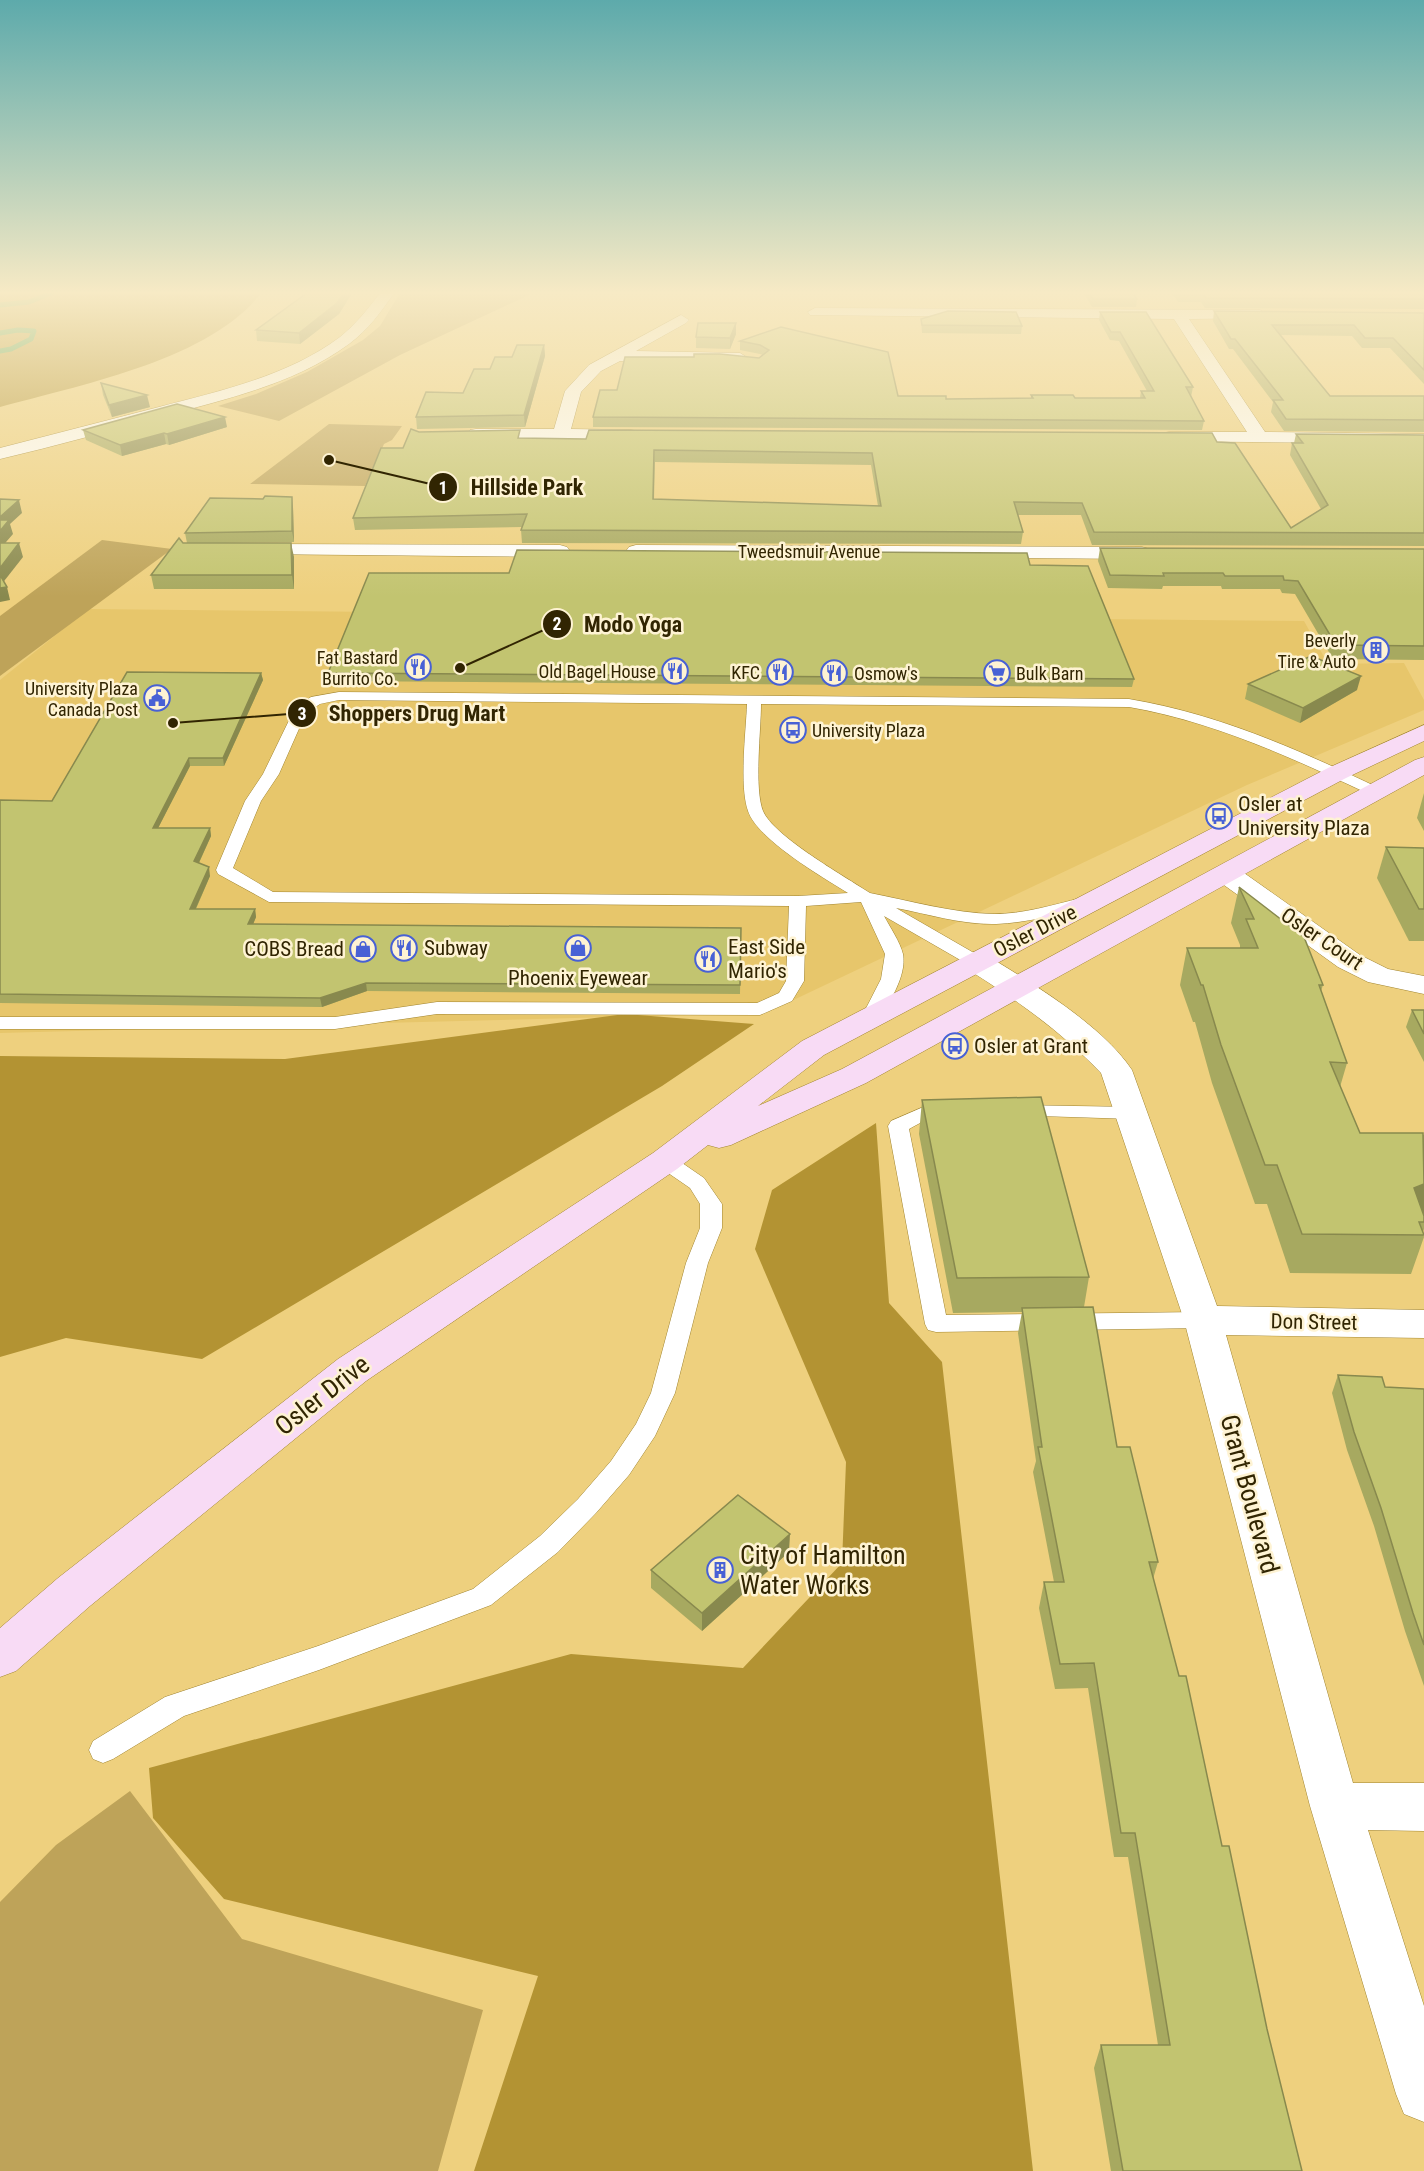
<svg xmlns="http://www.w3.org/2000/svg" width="1424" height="2171" font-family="'Roboto Condensed',sans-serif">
<rect width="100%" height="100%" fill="#eed07e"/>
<path fill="#e7c66b" d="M88,609L1304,621L1328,664L1404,663L1424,700V710L1247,785L766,1013L0,1033V680Z"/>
<g fill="#bea359">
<path d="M400,293H533L400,355L279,421L218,406L256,394L307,372L363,340L380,326Z"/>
<path d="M329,424L402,426L392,440L384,444L365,486L250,484Z"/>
<path d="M102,540L172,549L0,676V616Z"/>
<path d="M130,1791L242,1939L483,2010L438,2171H0V1902L56,1845Z"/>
</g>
<g fill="#b39333">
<path d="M0,293H261C210,360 79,385 0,407Z"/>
<path d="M625,1014L754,1024L662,1086L202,1359L66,1338L0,1357V1056L285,1059Z"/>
<path d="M876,1123L889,1303L942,1362L1033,2171H474L538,1976L224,1899L153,1818L149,1768L571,1654L743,1668L842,1563L846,1462L755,1249L772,1190Z"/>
</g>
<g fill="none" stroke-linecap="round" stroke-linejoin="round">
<g stroke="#2d9b50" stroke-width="5">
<path d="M0,305L29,302L51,293"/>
<path d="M0,333L18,330L34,331L31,339L11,349L0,351"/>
</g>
<g stroke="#a08430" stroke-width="1">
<g id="lane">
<path d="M339,692L1129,699C1219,714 1299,750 1381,789L1384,792L1381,795H1371C1292,758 1215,722 1129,707L761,704C761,731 754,788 763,811C773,835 839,873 862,888L870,893C911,901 953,913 994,914C1023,914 1053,905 1081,898L1087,899L1089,903L1087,907C1057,914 1027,923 996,924C963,925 928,914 896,908L981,957L984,961L981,965H969L884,916C890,927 900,942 903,954C907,976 889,1003 878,1020H864L862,1016L881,979L885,954L861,902L806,906L804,981L792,1001L760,1015L437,1014L335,1029H0V1017H335L437,1002L757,1003L779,993L786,981L789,906L269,902L218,874L216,870L245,801L263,774L295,708L311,697ZM339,700L747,704C746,732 739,785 748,811C757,839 822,877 848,893L798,896L273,892L233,868L261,801L279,774L306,713L320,704Z"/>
<path d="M928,1105L953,1107L956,1111L953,1115L931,1117L909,1129L946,1315L1203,1312L1211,1314L1214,1320L1211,1326L1203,1328L936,1332L928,1330L925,1324L888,1126L891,1121Z"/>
<path d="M1017,1105L1133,1107L1140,1108L1143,1113L1140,1118L1133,1119L1010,1115L1007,1111L1010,1107Z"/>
<path d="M665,1154L672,1156L704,1178L722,1204V1228L708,1263L675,1393L655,1436L629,1475L596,1513L558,1552L491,1605L319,1670L184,1716L113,1759L103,1763L93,1759L89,1750L93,1741L165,1697L318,1646L473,1589L540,1536L578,1499L611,1461L636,1424L651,1393L686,1263L700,1228V1204L690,1188L658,1166L655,1161L658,1156Z"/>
</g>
</g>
<g stroke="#a08430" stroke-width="1">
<g id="street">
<path d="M380,293H394C381,312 368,330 349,344C296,383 230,398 168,415C112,430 56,446 0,459V448C53,434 106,421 159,407C220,391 288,376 340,337C356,324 368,309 380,293Z"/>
<path d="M815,308L1260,310L1268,315L1265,318L1189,319L1265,432L1424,434V444L1163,441L1160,437L1163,433L1169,432H1247L1174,319L810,315L808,312Z"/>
<path d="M681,315L689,320L686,323L636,351L740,353L748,358L740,363L620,361L601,371L581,392L571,429L631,430L637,431L640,435L637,439H476L470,438L467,434L470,430L476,429H554L565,391L589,365Z"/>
<path d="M249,544L560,545L567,547L570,551L567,555L560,557L242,554L239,550L242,546Z"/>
<path d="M636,545L1142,547L1149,549L1152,553L1149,557L1142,559L629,555L626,551L629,547Z"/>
<path d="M1227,866L1237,868L1360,955L1388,969L1424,976V994L1368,982L1338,967L1217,880L1213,874L1217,868Z"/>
<path d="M975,952L986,955C1032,983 1102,1025 1132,1070L1217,1306L1424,1310V1338L1226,1335L1353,1783H1424V1831L1368,1830L1424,2006V2122L1404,2114L1396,2094L1310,1806L1184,1320L1101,1073C1061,1031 1014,998 964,967L960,961L964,955Z"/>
</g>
</g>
<g stroke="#a08430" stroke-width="1">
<path id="secondary" d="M1424,725V741L1346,778L824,1055L758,1106L842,1069L1415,760L1424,757V775L866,1083L731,1145L719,1148L708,1145L677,1169L366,1381L90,1606L16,1671L0,1677V1628L58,1578L338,1359L653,1153L802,1041L1328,768Z"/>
</g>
<use href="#lane" fill="#fff" fill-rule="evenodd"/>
<use href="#street" fill="#fff" fill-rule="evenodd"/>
<use href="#secondary" fill="#f8dbf5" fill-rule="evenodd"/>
</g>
<g fill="#a7a960" fill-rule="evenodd">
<path d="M307,293H352L339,314L300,344L257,341L256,330Z"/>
<path d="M1084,293H1133L1137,299L1136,307H1092Z"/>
<path d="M1172,293H1424V309L1205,308L1201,302H1178Z"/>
<path d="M1214,311L1424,313V384L1390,348H1362L1352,336L1281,335L1330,396H1424V432L1284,431L1271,412L1273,402L1233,349H1229L1213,321Z"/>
<path d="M1100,312L1193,387L1191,397L1204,421L1202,430L593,427V417L617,390L759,358L763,355L760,354L740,350V341L781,327L898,396L946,399L1031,398V395L1075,398H1140L1141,391H1147L1119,341L1110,340L1099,320Z"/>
<path d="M921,319L1022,326L1021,334L922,333Z"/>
<path d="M736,323V334L730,349L696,348V337Z"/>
<path d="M544,345L545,356L525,427L417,429L416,417L463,393L490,369L512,357Z"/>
<path d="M101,383L150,407L112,417L103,395Z"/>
<path d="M227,427L169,445L166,444L122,456L86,440L83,430Z"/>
<path d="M419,432L521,438L586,439L1217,442L1291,528L1321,509L1290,455L1292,443H1294L1296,434L1424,435V546L1092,545L1081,515H1018L1023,532L1021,544L522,543L521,530L522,527L355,530L353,518L403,448ZM655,462L871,465L878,506L654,499Z"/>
<path d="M293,507L294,542L224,543L294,557V589H154L151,575L183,543H187L185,533Z"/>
<path d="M1100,548L1424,549V660L1333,659L1295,594L1282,593L1280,589H1222L1221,586H1163L1162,589L1108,588L1098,561Z"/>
<path d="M1030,565L1134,679L1132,687L329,681L328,673L509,573Z"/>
<path d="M261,673L263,680L224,766H190L158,828H210L211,836L199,863L210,876L196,909H255L256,917L253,924L741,928L740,994L367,991L322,1007L0,1003V800L52,801Z"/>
<path d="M1248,684L1357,690L1300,723L1245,699Z"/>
<path d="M1424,793V831L1417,818Z"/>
<path d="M1386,847L1424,848V941H1409L1377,878Z"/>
<path d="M1239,887L1323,985L1321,991L1347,1063L1340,1087L1360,1133L1424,1135V1229L1423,1232L1424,1237L1411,1274L1290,1273L1267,1204H1255L1212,1083L1195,1022H1193L1180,985L1187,948H1240V945L1231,923Z"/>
<path d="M1412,1010H1424V1062L1406,1027Z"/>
<path d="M922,1100L1089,1277L1084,1307L1117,1447L1158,1562L1153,1579L1222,1846L1302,2171H1111L1094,2068L1101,2045H1158L1128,1857H1114L1088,1688L1055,1689L1039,1608L1044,1582H1054L1033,1472L1036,1461L1018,1333L1022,1312L953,1313L919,1134Z"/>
<path d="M1338,1375L1385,1387L1424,1389V1686L1405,1631L1374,1526L1347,1450L1332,1393Z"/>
<path d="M789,1552L702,1631L651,1588V1570Z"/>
</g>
<g fill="#88894e">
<path d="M344,293H352L339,314L300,344L299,333Z"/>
<path d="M736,323V334L730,349V338Z"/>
<path d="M544,345L545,356L525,427L524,415Z"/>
<path d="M147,395L150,407L112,417L109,405Z"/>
<path d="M225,417L227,427L169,445L167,434Z"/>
<path d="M164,433L166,444L122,456L120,445Z"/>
<path d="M292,497L293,507L294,542L292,531Z"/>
<path d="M19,500L22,513L10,524L13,534L0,549V517Z"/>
<path d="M19,543L23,557L1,585L0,580V568Z"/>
<path d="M291,543L294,557V589L292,575Z"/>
<path d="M7,587L10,600L0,602V588Z"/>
<path d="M261,673L263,680L224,766L223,758Z"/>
<path d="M1361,676L1357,690L1300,723L1303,708Z"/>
<path d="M189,758L190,766L154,836L153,828Z"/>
<path d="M210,828L211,836L196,869L194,861Z"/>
<path d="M209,867L210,876L192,917L190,909Z"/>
<path d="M255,909L256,917L250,932L248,924Z"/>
<path d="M366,983L367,991L322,1007L320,998Z"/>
<path d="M1424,1184V1218L1414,1188Z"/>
<path d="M790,1534L789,1552L702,1631V1613Z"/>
</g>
<g fill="#c2c470" stroke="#88894e" stroke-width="1.5" fill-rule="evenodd">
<path d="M307,293H344L337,303L299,333L256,330Z"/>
<path d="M1090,293H1133L1137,299H1093Z"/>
<path d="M1204,293H1424V299L1206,298Z"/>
<path d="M948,311L1016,312L1022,326L922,325L921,319Z"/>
<path d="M1214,311L1424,313V370L1393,338H1365L1354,325H1272L1330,396H1424V420L1286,419L1273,400H1283L1235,339H1231Z"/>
<path d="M1100,312H1146L1193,387H1186L1204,421L593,417L600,390H617L625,357H694V354H720L759,358L769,350L760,345L740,341L781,327L888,352L898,396H946V399L1033,398L1031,395H1073L1075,398H1145L1141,391H1154L1120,332H1111Z"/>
<path d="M698,323H736L730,338L696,337Z"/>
<path d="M517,345H544L524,415L416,417L426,392L463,393L474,369H490L495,357H512Z"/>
<path d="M101,383L147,395L109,405Z"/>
<path d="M177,404L225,417L167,434L164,433L120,445L83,430Z"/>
<path d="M411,429L419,432L520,430L518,438L586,439L589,430L1212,433L1217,442L1235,443L1291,528L1328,505L1292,443H1303L1296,434L1424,435V533L1094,532L1082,503L1014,502L1023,532L521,530L527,514L353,518L381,448H403ZM654,450L872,453L881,506L653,499Z"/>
<path d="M265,496L292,497V531L185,533L210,498L263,499Z"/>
<path d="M0,499L19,500L0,517Z"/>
<path d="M0,520H9L0,531Z"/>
<path d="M179,538L183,543H291L292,575H151Z"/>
<path d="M0,543H19L0,568Z"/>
<path d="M1100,548L1424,549V646L1336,645L1298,581L1284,580L1283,576H1225L1223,573H1163L1164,576L1110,575Z"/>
<path d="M517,550L1027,553L1030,565L1088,566L1134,679L328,673L369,573H509Z"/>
<path d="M0,575L7,587L0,588Z"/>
<path d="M1311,656L1361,676L1303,708L1248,684Z"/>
<path d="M127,672L261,673L223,758H189L153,828H210L194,861L209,867L190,909H255L248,924L741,928L740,985L366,983L320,998L0,994V800L52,801Z"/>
<path d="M1386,847L1424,848V909H1419Z"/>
<path d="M1239,887L1304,937L1323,985H1319L1347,1063L1330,1062L1360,1133H1423L1424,1184L1414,1188L1424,1216V1222H1419L1424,1235L1302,1234L1277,1165H1265L1221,1045L1203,985H1201L1187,948H1258L1246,919H1254Z"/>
<path d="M1412,1010H1424V1034Z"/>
<path d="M1041,1097L1089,1277L957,1278L922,1100Z"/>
<path d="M1093,1307L1117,1447H1130L1158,1562H1149L1179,1676H1186L1222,1846H1229L1267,2029L1302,2171H1123L1101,2045H1170L1135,1833H1121L1094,1663L1060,1664L1044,1582H1064L1038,1447H1042L1022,1308Z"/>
<path d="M1338,1375L1382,1377L1385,1387L1424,1389V1645L1413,1613L1381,1508L1354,1432Z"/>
<path d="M738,1495L790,1534L702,1613L651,1570Z"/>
</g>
<linearGradient id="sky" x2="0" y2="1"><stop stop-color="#5daaab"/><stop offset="0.49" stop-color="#f7eac5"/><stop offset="1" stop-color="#f7eac5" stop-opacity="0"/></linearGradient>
<rect width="1424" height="597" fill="url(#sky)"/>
<defs>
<g id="building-ring" transform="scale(1.35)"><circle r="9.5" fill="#fef3d3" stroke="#4861d5" stroke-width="1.5"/><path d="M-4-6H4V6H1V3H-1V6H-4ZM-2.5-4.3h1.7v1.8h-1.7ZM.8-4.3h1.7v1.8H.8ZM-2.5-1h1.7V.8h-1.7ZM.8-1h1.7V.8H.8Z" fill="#4861d5"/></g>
<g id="restaurant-ring" transform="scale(1.35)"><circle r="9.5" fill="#fef3d3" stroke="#4861d5" stroke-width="1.5"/><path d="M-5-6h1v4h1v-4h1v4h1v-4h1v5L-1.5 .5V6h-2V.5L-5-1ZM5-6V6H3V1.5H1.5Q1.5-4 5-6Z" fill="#4861d5"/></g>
<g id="supermarket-ring" transform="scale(1.35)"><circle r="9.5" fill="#fef3d3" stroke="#4861d5" stroke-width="1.5"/><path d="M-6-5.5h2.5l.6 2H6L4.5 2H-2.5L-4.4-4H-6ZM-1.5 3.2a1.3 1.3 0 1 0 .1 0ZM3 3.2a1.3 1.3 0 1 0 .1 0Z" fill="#4861d5"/></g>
<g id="civic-ring" transform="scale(1.35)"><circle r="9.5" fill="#fef3d3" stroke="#4861d5" stroke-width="1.5"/><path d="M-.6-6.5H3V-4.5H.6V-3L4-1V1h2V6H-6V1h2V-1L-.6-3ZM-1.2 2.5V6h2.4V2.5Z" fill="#4861d5"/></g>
<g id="bus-ring" transform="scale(1.35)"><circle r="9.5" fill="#fef3d3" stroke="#4861d5" stroke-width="1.5"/><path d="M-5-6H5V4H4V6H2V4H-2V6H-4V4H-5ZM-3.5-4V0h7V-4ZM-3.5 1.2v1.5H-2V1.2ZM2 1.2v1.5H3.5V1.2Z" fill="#4861d5"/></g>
<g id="shop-ring" transform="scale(1.35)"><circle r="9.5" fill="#fef3d3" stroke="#4861d5" stroke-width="1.5"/><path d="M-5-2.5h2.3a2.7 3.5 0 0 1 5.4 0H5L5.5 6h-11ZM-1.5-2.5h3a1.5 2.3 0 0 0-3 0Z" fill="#4861d5"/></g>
</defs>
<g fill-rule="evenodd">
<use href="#building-ring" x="1376" y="650"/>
<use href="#restaurant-ring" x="418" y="667"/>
<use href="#restaurant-ring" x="675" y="671"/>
<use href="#restaurant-ring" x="780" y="672"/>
<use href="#restaurant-ring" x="834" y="673"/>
<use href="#supermarket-ring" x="997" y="673"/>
<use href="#civic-ring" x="157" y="698"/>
<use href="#bus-ring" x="793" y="730"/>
<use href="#bus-ring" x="1219" y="816"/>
<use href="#restaurant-ring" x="404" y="948"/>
<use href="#shop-ring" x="578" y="948"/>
<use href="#shop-ring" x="363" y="949"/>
<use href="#restaurant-ring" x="708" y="959"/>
<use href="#bus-ring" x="955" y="1046"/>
<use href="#building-ring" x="720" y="1570"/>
</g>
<g text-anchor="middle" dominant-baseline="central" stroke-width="5" stroke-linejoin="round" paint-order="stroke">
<g font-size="18" fill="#312502" stroke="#fef3d3">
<text x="809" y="551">Tweedsmuir Avenue</text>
</g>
<g font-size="18" fill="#312502" stroke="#fef3d3" text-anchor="end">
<text x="1356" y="640">Beverly<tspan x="1356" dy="21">Tire &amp; Auto</tspan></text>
<text x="398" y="657">Fat Bastard<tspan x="398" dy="21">Burrito Co.</tspan></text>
<text x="656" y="671">Old Bagel House</text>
<text x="760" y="672">KFC</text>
<text x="854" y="673" text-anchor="start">Osmow's</text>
<text x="1016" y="673" text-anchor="start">Bulk Barn</text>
<text x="138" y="688">University Plaza<tspan x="138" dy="21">Canada Post</tspan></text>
<text x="812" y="730" text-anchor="start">University Plaza</text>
</g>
<g font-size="21" fill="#312502" stroke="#fef3d3" text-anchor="start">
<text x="1238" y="804">Osler at<tspan x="1238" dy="24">University Plaza</tspan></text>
<text x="728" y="947">East Side<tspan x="728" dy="24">Mario's</tspan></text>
<text x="424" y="948">Subway</text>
<text x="344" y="949" text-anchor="end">COBS Bread</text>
<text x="578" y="978" text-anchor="middle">Phoenix Eyewear</text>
<text x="974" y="1046">Osler at Grant</text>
</g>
<g font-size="21" fill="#312502" stroke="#fef3d3">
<text transform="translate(1035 931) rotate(-27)">Osler Drive</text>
<text transform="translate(1322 939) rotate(34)">Osler Court</text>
<text transform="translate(1314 1322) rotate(1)">Don Street</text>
</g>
<g font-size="26" fill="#312502" stroke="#fef3d3">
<text transform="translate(322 1395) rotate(-38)">Osler Drive</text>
<text transform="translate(1250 1494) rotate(75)">Grant Boulevard</text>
</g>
<g font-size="26" fill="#312502" stroke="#fef3d3" text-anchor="start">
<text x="740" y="1555">City of Hamilton<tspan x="740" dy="30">Water Works</tspan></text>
</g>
</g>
<path fill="none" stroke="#312502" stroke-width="2" d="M329 460L443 487M460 668L557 624M173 723L302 713"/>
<g fill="#312502" stroke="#fef3d3" stroke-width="2">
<circle cx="329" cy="460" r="6"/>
<circle cx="460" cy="668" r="6"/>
<circle cx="173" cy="723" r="6"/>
<circle cx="443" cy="487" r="15"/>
<circle cx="557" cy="624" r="15"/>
<circle cx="302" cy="713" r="15"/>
</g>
<g font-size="18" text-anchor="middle" font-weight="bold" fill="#fff">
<text x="443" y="494">1</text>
<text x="557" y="630">2</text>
<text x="302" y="720">3</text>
</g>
<g font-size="22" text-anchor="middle" font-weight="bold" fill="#312502" stroke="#fef3d3" stroke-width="5" stroke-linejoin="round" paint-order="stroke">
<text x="527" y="495">Hillside Park</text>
<text x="633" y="632">Modo Yoga</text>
<text x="417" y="721">Shoppers Drug Mart</text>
</g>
</svg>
